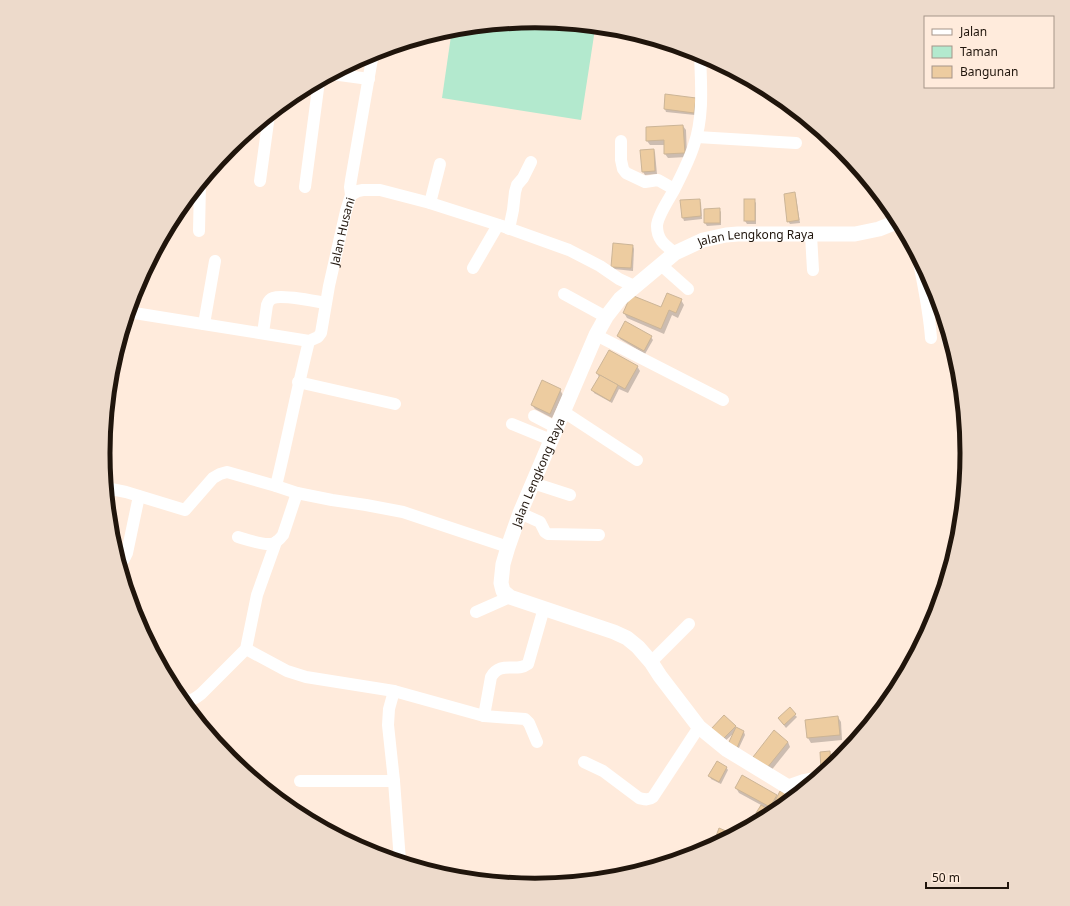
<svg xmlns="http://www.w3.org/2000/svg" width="1070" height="906" font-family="'Noto Sans',sans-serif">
<rect width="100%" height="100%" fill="#ffebdc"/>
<path fill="#b3e9ce" d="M535,21L560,23L595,29L581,120L442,98L452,29Z"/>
<g fill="#0003">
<path d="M695,99V115L666,112L665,109Z"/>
<path d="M683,126L686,130L687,157L668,158L665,154V145H650L647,141Z"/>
<path d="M654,150L655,153L657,174L645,175L643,172Z"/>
<path d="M795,194L796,197L800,223L790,224L788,221Z"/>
<path d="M699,200L701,203L702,219L684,221L683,218Z"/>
<path d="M745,200H754L756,203V224H747L745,221Z"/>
<path d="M719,209L721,212V225L707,226L705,223Z"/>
<path d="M633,246L634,249L633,271L614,269L612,266Z"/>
<path d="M681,300L684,305L678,318L672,315L664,334L627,318L624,313L661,309Z"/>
<path d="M618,336L651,337L653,340L645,354L620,339Z"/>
<path d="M637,366L640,371L628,393L619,389L612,403L594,393L593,390L599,377L597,373Z"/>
<path d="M560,390L563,395L552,418L535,409L532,405Z"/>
<path d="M795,715L797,717L786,728L779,719Z"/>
<path d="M838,717L841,722L842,740L811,743L808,738L806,720Z"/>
<path d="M735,727L736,728L744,732L745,735L738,750L731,747L735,732L724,742L714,732Z"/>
<path d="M788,742L790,747L770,772L757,762Z"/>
<path d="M829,752L831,755L832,763H835L824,772L822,769Z"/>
<path d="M726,767L728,770L721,784L711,779L710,776Z"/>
<path d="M736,788L776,796L778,799L793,798L779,809L775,806L772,812L773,813L764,818L757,813L761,805L739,793Z"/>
</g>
<g fill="#edcca0" stroke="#ccb597">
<path d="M665,94L696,98L694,113L664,109Z"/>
<path d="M683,125L685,153L664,154V140L646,141V127Z"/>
<path d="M654,149L655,171L642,172L640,150Z"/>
<path d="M795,192L799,220L787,222L784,194Z"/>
<path d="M700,199L701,216L682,218L680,200Z"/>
<rect x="744" y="199" width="11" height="22"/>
<path d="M720,208V223H704V209Z"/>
<path d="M613,243L633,245L631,268L611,267Z"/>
<path d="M667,293L682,299L676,313L669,310L661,329L623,313L631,295L661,307Z"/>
<path d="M625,321L652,336L644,351L617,336Z"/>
<path d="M609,350L638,366L625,389L596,373Z"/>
<path d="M600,375L618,385L610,401L591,390Z"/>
<path d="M542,380L561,389L550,414L531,405Z"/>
<path d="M790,707L796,714L784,725L778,718Z"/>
<path d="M724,715L736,726L722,740L711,729Z"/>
<path d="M838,716L840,735L807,738L805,720Z"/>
<path d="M736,727L744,731L737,748L728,744Z"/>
<path d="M774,730L788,742L767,768L753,757Z"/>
<path d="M850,746L841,758L840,747Z"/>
<path d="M830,751L831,766L828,769H821L820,752Z"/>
<path d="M717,761L727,767L719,782L708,776Z"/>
<path d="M742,775L777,795L770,807L735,788Z"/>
<path d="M780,791L793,797L780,808L773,805Z"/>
<path d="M761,805L773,812L772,814L765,818L756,813Z"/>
<path d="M755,815L762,819L750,826Z"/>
<path d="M719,828L733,834L717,843L714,842Z"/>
</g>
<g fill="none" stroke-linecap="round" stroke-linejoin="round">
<g stroke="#fff" stroke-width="12">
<path d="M332,74L369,79"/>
<path d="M697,137L796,143"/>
<path d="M621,141V160L623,169L626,173L645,182L658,180L674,189"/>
<path d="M260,181L269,115"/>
<path d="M305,187L319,81"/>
<path d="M351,195L350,187L351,180L373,53"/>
<path d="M430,203L440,164"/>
<path d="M509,229L513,210L515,192L517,185L523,178L531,162"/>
<path d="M199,231L200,184"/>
<path d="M811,235L813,270"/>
<path d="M675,253C665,245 657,240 657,226C657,217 669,199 674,190C681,176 689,161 694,145C704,116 701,84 700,54"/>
<path d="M918,257C923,284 929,310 931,338"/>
<path d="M661,265L688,289"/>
<path d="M473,268L498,225"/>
<path d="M564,294L606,317"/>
<path id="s1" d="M128,312L309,341L318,337L321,333L329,286L346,211L351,195L358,191L363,190H380L430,203L505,227L569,250L600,266L619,279L634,286"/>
<path d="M204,324L215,261"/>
<path d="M947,330L948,341"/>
<path d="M263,333L267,305C268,302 270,299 273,298C282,295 315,301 325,303"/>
<path d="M596,335L723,400"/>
<path d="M298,382L395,404"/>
<path d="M564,412L637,460"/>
<path d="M534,416L557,428"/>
<path d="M512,424L551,440"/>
<path d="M533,483L570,495"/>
<path d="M276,486C288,437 297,389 309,341"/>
<path d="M106,488L126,492L185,510L213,478L220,474L227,472L276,486L297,493L332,500L366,505L403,512L508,547"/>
<path d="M520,513L540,522L545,532L548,534L599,535"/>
<path d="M238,537C245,539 263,545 270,544C275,544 280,539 283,535L297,493"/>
<path d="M119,563L124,559L127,553L139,496"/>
<path d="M476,612L510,597"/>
<path d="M246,649L287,671L306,677L394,691L484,716L525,719L529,723L537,742"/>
<path d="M651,662L689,624"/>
<path d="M174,689C187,698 186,706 201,694L246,649L257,595L276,542"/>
<path d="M394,691L389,709L388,725L394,781L400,861"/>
<path d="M484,716L491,677C501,660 516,673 528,664L544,608"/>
<path d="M584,762L603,771L639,798C644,799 648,801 653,797L699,727"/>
<path d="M300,781H394"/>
<path d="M787,786L804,780L818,777"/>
</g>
<path stroke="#fff" stroke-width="15" id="s2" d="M798,793L726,749L699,727L660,676L651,662L638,647L627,638L614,632L510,597L503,591L501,583L503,564L508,547L520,513L596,335L606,317L620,299L675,253L703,240L726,235L738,234H855L879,229L899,221"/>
</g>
<g text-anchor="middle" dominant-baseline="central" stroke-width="3" stroke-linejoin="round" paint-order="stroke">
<g font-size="12" fill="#20150c" stroke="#ffebdc">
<text stroke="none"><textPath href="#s1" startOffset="302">Jalan Husani</textPath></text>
<text stroke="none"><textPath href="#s2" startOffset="841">Jalan Lengkong Raya</textPath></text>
<text stroke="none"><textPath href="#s2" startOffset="493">Jalan Lengkong Raya</textPath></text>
</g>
</g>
<path d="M0 0H1070V906H0ZM110 453a425 425 0 1 1 850 0a425 425 0 1 1-850 0Z" fill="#eddacb" fill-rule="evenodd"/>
<path fill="none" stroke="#20150c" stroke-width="5" d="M110 453a425 425 0 1 1 850 0a425 425 0 1 1-850 0Z"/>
<rect x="924" y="16" width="130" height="72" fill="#ffebdc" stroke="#a69589"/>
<rect x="932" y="29" width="20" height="6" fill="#ffffff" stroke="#a69589"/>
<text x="960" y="36" font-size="12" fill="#20150c">Jalan</text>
<rect x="932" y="46" width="20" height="12" fill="#b3e9ce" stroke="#a69589"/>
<text x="960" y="56" font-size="12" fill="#20150c">Taman</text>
<rect x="932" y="66" width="20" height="12" fill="#edcca0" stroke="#a69589"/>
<text x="960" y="76" font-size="12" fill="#20150c">Bangunan</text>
<path d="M926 882v6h82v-6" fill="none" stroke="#20150c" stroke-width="2"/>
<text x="932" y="882" font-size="12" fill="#20150c" stroke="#ffebdc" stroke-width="3" paint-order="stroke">50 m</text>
</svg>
